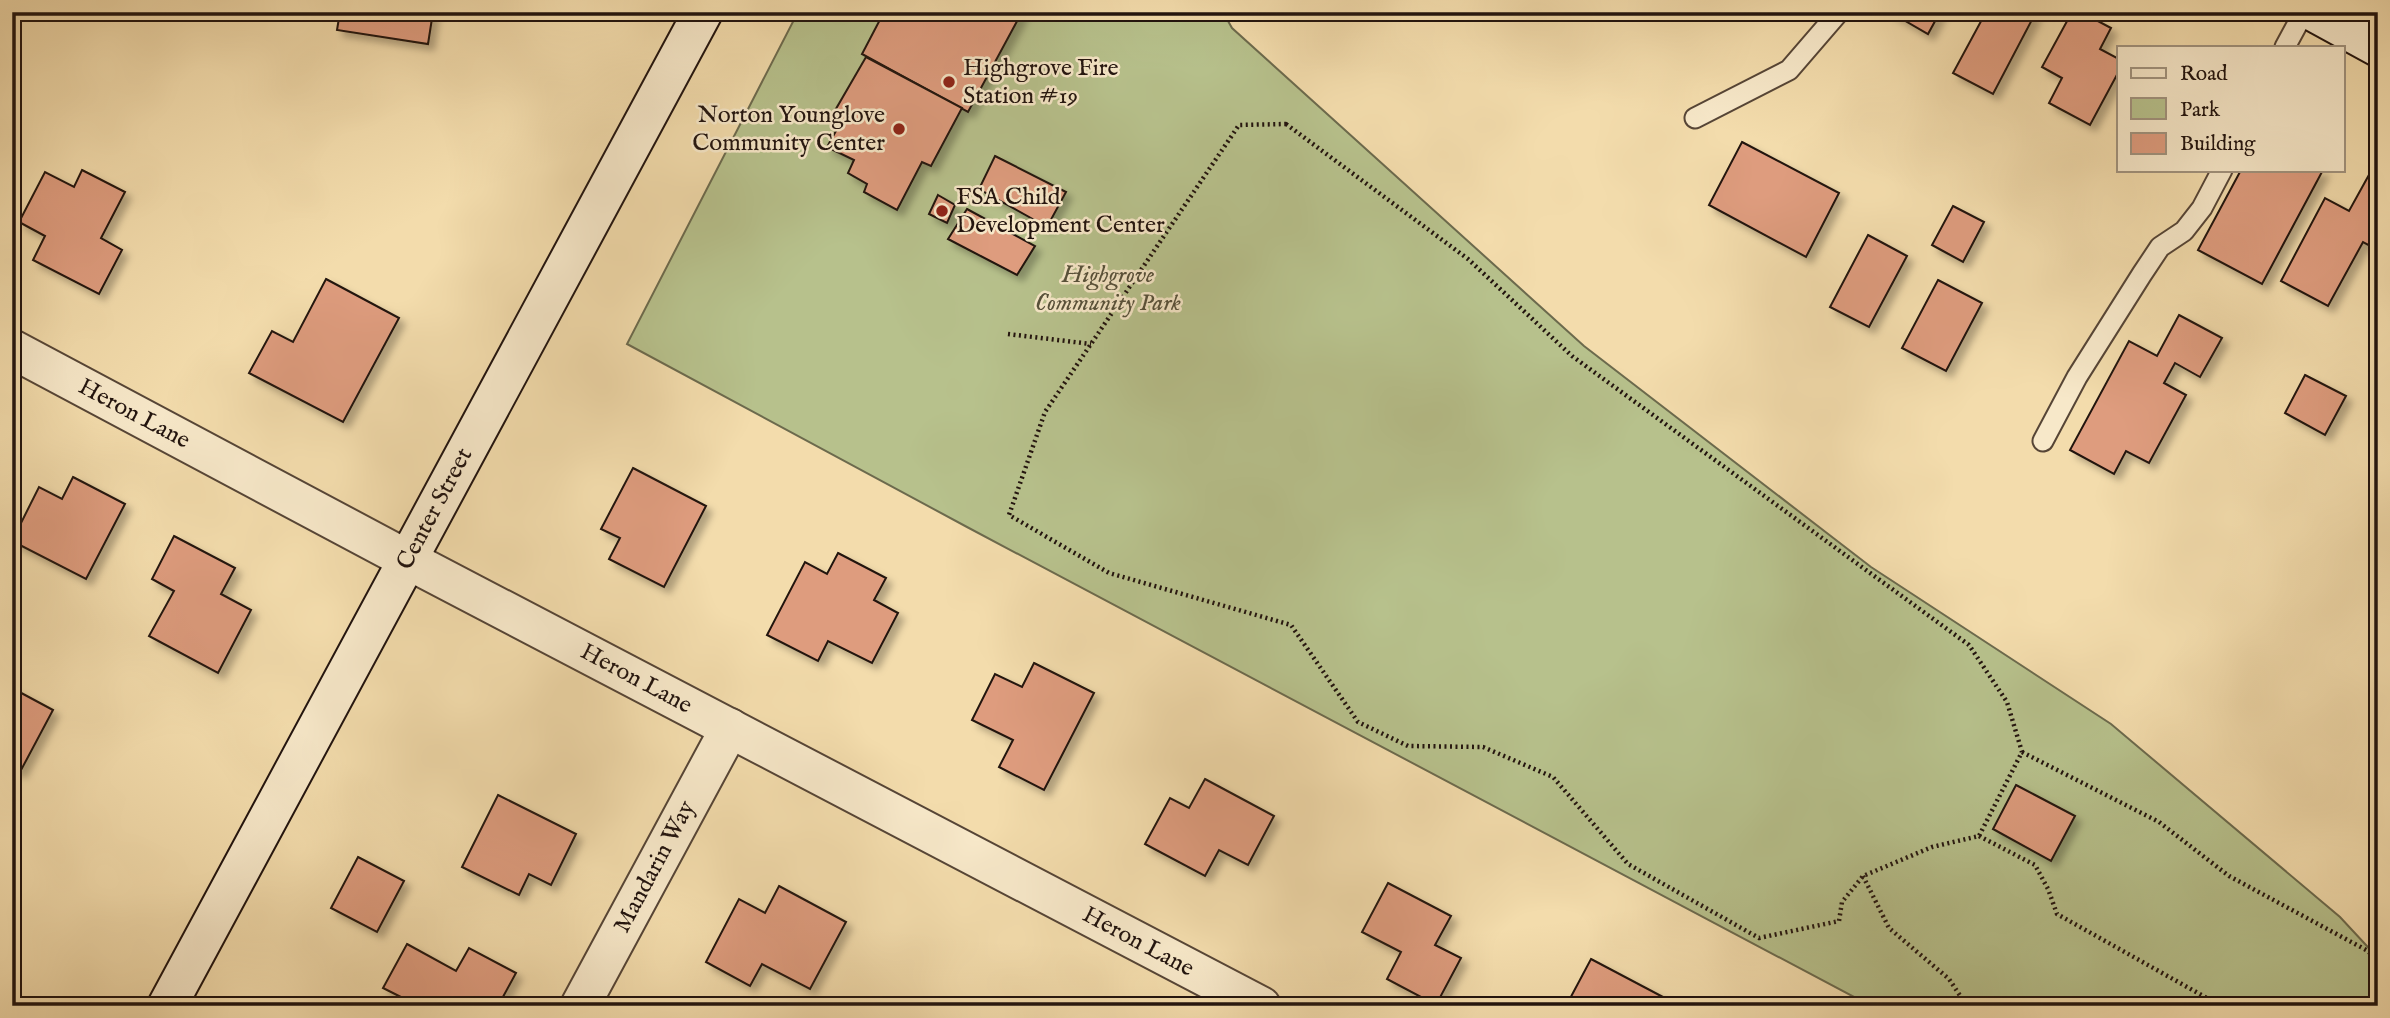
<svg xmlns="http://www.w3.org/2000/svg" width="2390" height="1018" font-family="'IM FELL English',serif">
<defs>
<filter id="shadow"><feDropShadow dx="6" dy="6" stdDeviation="3.5" flood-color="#0004"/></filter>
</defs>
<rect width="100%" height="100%" fill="#f3dcac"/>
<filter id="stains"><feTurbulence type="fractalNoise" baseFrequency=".00286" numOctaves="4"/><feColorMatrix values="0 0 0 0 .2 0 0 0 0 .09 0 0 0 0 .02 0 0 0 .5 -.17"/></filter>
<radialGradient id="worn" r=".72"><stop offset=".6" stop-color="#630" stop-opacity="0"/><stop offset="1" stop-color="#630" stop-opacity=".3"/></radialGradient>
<path fill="#b7c18c" stroke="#6c6a4d" stroke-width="2" d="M798,12H1223L1232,28L1584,346L1871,567L2111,724L2340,917L2378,958V1006H1871L967,527L627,344Z"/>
<g fill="#de9c7e" stroke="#21130e" stroke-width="2" filter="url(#shadow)">
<path d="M340,12H433L428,44L337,30Z"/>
<path d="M884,12H1022L968,112L862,54Z"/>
<path d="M1890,12H1940L1928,34Z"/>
<path d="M1986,12H2031L2035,14L1993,94L1953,73Z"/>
<path d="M2072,12H2081L2111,28L2100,49L2119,59V71L2090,125L2049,103L2062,78L2042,67Z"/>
<path d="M866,57L962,108L931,166L922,162L897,210L864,192L867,184L848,173L854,160L827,147L837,129L833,114Z"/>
<path d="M1742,142L1839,193L1806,257L1709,205Z"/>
<path d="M995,156L1066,192L1047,227L979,189Z"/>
<path d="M2375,164L2378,166V250L2363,242L2328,306L2281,281L2325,198L2349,211Z"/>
<path d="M82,170L125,192L101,238L122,250L99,294L33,260L45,236L19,222L45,172L74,187Z"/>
<path d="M2241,170H2323L2262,284L2198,250Z"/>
<path d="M938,195L955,205L947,223L929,214Z"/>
<path d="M1953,206L1984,222L1963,262L1932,245Z"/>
<path d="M967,209L1035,246L1017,275L948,239Z"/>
<path d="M1868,235L1907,256L1869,327L1830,307Z"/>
<path d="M326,279L399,318L343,422L249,373L272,331L293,342Z"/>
<path d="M1938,280L1982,303L1946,371L1902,348Z"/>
<path d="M2179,315L2222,338L2200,377L2175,363L2164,383L2186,395L2149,463L2126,451L2114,474L2070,450L2129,341L2157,356Z"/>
<path d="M2305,375L2346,396L2325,435L2285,413Z"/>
<path d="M633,468L706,506L664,587L609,559L620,538L601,529Z"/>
<path d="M73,477L125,504L86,579L12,541L39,487L62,499Z"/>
<path d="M174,536L235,568L221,594L251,610L218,673L149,636L174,591L152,579Z"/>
<path d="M838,553L886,578L874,600L898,613L872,663L828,641L818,661L767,635L805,562L827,574Z"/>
<path d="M1034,663L1094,693L1044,790L999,767L1013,740L972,720L995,674L1022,687Z"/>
<path d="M12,688L53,710L20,772L12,768Z"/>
<path d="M1205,779L1274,816L1248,865L1219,850L1205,876L1145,844L1170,798L1189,808Z"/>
<path d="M2016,785L2075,816L2051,861L1993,829Z"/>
<path d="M498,795L576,834L551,885L529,874L519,895L462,867Z"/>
<path d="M358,857L404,881L377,932L331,908Z"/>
<path d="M1388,883L1451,916L1435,945L1461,958L1436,1005L1387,979L1401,952L1362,932Z"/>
<path d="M779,886L846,922L810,989L762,964L750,986L706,962L739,899L765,913Z"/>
<path d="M407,944L456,971L469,948L516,973L498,1006H399L403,998L383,988Z"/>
<path d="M1591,959L1663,997L1658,1006H1566Z"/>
</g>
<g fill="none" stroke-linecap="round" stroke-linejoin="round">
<g stroke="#564536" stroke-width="23">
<g id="lane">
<path d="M2285,47L2304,12"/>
<path d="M1695,118L1789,70L1839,12"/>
<path d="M2043,441L2077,377L2142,274L2160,247L2184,231L2202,208L2222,170"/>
</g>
</g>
<g stroke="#564536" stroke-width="42">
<g id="street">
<path d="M12,349L408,560L1261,1006"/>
<path d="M580,1006L730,728"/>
</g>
</g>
<g stroke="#21130e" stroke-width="42">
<g id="secondary">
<path d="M2314,12L2378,47"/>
<path d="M167,1006L703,12"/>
</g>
</g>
<g stroke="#21130e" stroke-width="4.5" stroke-dasharray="2 3.5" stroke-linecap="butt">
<path d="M1286,124L1468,259L1572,356L1969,645L2007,702L2022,752L1979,836L1932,847L1863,876L1842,902L1839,921L1759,938L1628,864L1553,777L1483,747L1408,746L1358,722L1291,625L1109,573L1009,515L1045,412L1239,125Z"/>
<path d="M1008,334L1091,344"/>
<path d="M2022,752L2159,822L2229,876L2368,951L2378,962"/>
<path d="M1979,836L2035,865L2048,889L2057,914L2221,1006"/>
<path d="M1863,876L1889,928L1949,979L1967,1006"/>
</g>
<use href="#lane" stroke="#f7e8c9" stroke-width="19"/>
<use href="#street" stroke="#f7e8c9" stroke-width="38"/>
<use href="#secondary" stroke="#f7e8c9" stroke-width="38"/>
</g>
<g fill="#8f2418" stroke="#f7e8c9" stroke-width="2.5">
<circle cx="949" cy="82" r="7"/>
<circle cx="899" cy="129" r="7"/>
<circle cx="942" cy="211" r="7"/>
</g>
<g text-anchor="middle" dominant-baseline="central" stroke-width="5" stroke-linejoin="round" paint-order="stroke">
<g font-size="24" fill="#21130e" stroke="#f7e8c9" text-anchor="start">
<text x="963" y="68">Highgrove Fire<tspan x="963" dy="28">Station #19</tspan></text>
<text x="885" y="115" text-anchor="end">Norton Younglove<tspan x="885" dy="28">Community Center</tspan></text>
<text x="956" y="197">FSA Child<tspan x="956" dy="28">Development Center</tspan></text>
</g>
<g font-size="24" font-style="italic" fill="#56503a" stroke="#f7e8c9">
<text x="1108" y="275">Highgrove<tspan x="1108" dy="28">Community Park</tspan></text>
</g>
<g font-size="24" fill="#21130e" stroke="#f7e8c9">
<text transform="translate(134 414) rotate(28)">Heron Lane</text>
<text transform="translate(435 509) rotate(-62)">Center Street</text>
<text transform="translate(636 679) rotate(28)">Heron Lane</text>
<text transform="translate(655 867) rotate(-62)">Mandarin Way</text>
<text transform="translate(1138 942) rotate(28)">Heron Lane</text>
</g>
</g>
<rect width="2390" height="1018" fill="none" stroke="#f3dcac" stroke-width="42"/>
<rect x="14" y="14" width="2362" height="990" fill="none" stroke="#21130e" stroke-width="3.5"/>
<rect x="21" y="21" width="2348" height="976" fill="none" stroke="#21130e" stroke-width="2"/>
<rect x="2117" y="46" width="228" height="126" fill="#f7e8c9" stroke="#a1937e" stroke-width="2"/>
<rect x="2131" y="68" width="35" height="10" fill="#f7e8c9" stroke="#a1937e" stroke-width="2"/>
<text x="2180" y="80" font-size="21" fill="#21130e">Road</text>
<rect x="2131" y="98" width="35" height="21" fill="#b7c18c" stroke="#a1937e" stroke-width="2"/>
<text x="2180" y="116" font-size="21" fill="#21130e">Park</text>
<rect x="2131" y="133" width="35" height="21" fill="#de9c7e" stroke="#a1937e" stroke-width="2"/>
<text x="2180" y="150" font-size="21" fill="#21130e">Building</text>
<rect width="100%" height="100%" filter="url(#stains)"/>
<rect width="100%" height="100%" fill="url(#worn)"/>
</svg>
